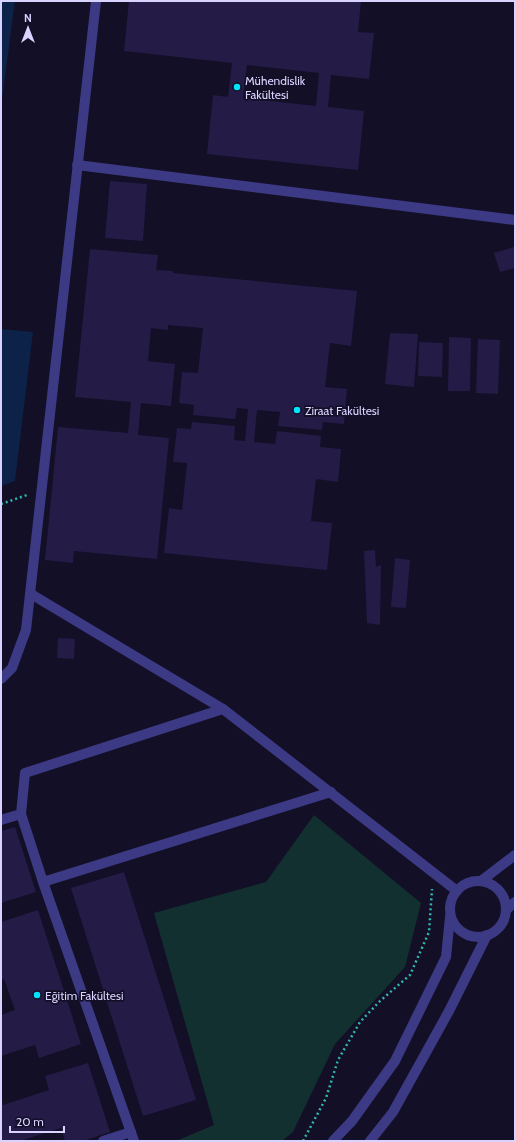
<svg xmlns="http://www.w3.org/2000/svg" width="516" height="1142" font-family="Cabin,sans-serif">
<rect width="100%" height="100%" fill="#130f26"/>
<path fill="#12302f" d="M314,815L421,903L405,967L335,1044L293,1132L282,1141H176L214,1125L154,913L266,882Z"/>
<g fill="#0c2248">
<path d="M1,1H15L1,107Z"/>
<path d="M1,329L33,332L15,481L1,486Z"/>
</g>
<g fill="#241b47" fill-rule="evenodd">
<path d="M129,1H361L358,32L374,33L369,79L331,75L328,107L364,111L358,170L207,154L213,95L228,97L232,63L124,51ZM247,65L319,73L316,106L243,98Z"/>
<path d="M110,181L147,184L143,241L105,238Z"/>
<path d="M514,247L515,268L500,272L494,253Z"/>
<path d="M90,249L158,255L156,270L173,271V273L357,291L351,346L330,343L325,387L347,389L344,424L323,422L322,430L278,426L280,412L257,410L254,442L275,444L277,431L321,436L320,447L341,449L338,482L316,479L311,521L332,523L327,570L164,553L169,508L182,510L187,463L173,462L177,428L191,429L192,422L235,426L234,440L245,441L248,409L237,408L235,419L193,415L194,405L179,403L182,372L198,373L203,328L168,325V330L151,328L148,361L175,364L171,406L141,403L138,435L169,438L157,559L74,551L73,563L45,560L58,427L128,433L131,402L75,397Z"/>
<path d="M390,333L418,334L414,387L385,384Z"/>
<path d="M449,337L471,338L470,391H448Z"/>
<path d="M478,339L500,340L498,394L476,393Z"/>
<path d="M419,342L443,343L442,377L418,376Z"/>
<path d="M375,550L376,567L381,565L380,625L367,623L364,551Z"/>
<path d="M395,558L410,560L406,608L391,607Z"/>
<path d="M58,638L75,639L74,659L57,658Z"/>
<path d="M15,827L36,892L1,903V831Z"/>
<path d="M124,872L196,1100L143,1116L71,888Z"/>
<path d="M38,910L81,1044L39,1058L35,1045L1,1056V1015L15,1010L4,979L1,980V922Z"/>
<path d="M88,1063L110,1132L83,1141H65L61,1128L20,1141H1V1099L3,1105L49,1090L45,1076Z"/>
</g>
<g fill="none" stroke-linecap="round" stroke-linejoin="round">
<g stroke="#2fb8b0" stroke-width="2.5" stroke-dasharray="2 3" stroke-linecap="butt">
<path d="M1,504L27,495"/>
<path d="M303,1141L326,1098L338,1060L360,1022L380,1001L410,975L429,932L432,889"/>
</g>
<g stroke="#3d3a85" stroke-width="10">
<path d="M77,165L515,220"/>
<path d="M31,594L223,709L457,891"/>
<path d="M1,679L12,668L26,630L96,1"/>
<path d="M21,814L43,882L331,792"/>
<path d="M1,820L21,814L25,773L223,709"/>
<path d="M481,881L515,855"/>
<circle cx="478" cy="909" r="28"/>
<path d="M43,882L134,1141"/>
<path d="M506,910L515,902"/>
<path d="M103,1141L131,1132"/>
<path d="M333,1141L352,1121L395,1061L446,957L450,917"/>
<path d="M370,1141L393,1112L449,1011L487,935"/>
</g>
</g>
<g fill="#00e5ff" stroke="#130f26" stroke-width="1.5">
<circle cx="237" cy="87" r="4"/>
<circle cx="297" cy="410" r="4"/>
<circle cx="37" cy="995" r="4"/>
</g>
<g text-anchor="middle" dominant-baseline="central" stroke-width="3.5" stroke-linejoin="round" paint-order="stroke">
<g font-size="12" fill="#d9d4ff" stroke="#130f26" text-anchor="start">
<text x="245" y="80">Mühendislik<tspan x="245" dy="14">Fakültesi</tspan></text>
<text x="305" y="410">Ziraat Fakültesi</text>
<text x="45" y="995">Eğitim Fakültesi</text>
</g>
</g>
<rect width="516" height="1142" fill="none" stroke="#d9d4ff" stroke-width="4"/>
<g transform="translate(28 28)" stroke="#130f26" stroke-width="3" paint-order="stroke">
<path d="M0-3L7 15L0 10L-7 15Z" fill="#d9d4ff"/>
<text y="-6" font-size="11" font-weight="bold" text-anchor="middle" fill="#d9d4ff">N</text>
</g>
<path d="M10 1126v6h54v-6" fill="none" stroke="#d9d4ff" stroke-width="2"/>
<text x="16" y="1126" font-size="12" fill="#d9d4ff" stroke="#130f26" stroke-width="3" paint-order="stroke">20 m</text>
</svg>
